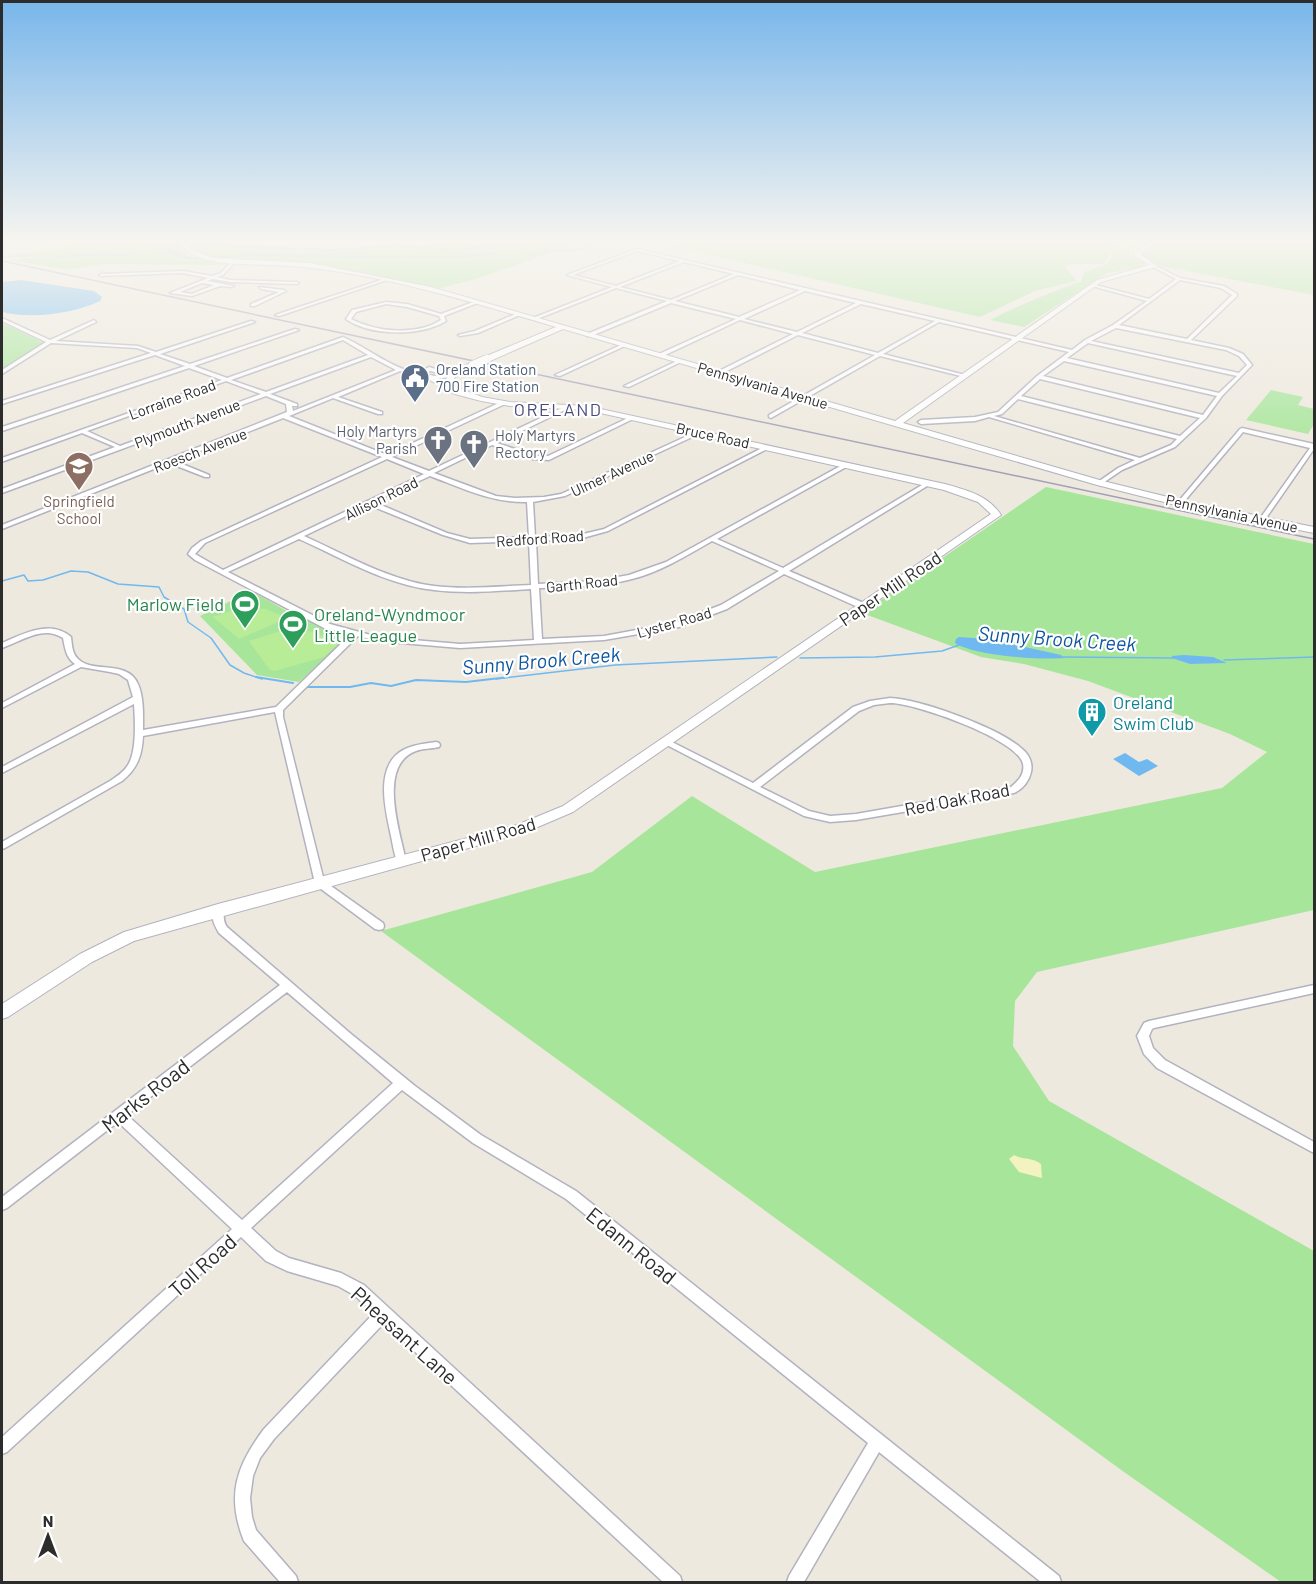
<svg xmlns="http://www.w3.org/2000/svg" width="1316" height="1584" font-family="Barlow,sans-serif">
<rect width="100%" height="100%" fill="#eee9de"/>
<g fill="#a7e59a">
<path d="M92,241H173L177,243L188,256L227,265L104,264L68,270L9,260L73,256L2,258V256L36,252Z"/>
<path d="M440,241H584L476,279L440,288L313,264L220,258L198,252L190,245L251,243L250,246L301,248L295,252L307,251L305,248L336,249L397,245L419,248Z"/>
<path d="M648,241H1114L1112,243L1113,247C1117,247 1123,248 1127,247C1135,245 1136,241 1144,241L1130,251L1131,256L1146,263L1142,267L1107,273L1024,327L990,320C1020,305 1050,292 1081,282L1084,272L1105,265L1114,256L1111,253L1104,264H1073L1065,266L1076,281L1035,291L980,317Z"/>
<path d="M1159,241H1314V295L1160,266L1140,254Z"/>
<path d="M2,323L44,343L2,369Z"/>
<path d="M1271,390L1303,397L1298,405L1314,409V424L1308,434L1246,420Z"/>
<path d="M1046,487L1314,544V910L1037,972L1015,1001L1013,1046L1049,1101L1314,1251V1582H1281L1124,1472L381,931L592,872L692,796L815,872L1222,788L1267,752L1230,734L1088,681L1024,664L981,657L862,613Z"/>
<path d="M251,591L294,615L350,636L299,682L257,675L200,616Z"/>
</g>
<path fill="#f2f3c1" d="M1014,1155C1024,1160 1032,1157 1041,1164L1042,1178L1019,1172L1009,1159Z"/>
<g fill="#b9ec96">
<path d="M251,608L266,609L287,618L239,639L213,617L235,610Z"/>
<path d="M300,630L314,632L338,644L324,657L275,671L270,670L249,641L280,631Z"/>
</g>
<g fill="#70b9f0">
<path d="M170,250C178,251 182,257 191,257L267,255L451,257L489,253L530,254L539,250H557L536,252L534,255L506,253L452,258L257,256L188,259L161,251L122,256L107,255L2,260L108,253C128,257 149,251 170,250Z"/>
<path d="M21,280L94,291L102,297L100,301C72,314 32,319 2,312V282Z"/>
<path d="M959,637L989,639L1061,655L1064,658C1039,660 975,656 955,643L956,639Z"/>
<path d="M1184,655L1213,657L1227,663L1190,664L1172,658V656Z"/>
<path d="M1125,753L1139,762L1147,759L1158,766L1139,776L1113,759Z"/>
</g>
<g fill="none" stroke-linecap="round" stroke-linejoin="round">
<g stroke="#70b9f0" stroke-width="1.5">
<path d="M135,241L179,244"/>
<path d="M190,245L332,250L396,246L453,250L524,241"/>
<path d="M553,250L571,251L589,246L644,241"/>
<path d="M2,581L24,575L28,581L43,580L71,571L88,572L118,584L159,587L164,597L184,609L188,622L211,638L230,665L244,673L262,679"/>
<path d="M1063,657L1174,658"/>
<path d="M800,658L875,657L942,651L959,645"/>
<path d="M1224,660L1314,657"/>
<path d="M496,679L615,665L777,657"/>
</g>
<g stroke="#70b9f0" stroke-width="2">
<path d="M256,677L293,683"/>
<path d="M307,687H350L371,683L391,686L416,680L466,682L509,677"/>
</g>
<g stroke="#b2b2c0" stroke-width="3">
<g id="street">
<path d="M2,241H10L2,243Z"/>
<path d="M637,249L1072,350L1085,340L1113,325L1147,301L1092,286V284L1149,299L1176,279L1153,267L1154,265L1180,278L1224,286L1237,294V296L1191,340L1229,348L1243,354L1252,365L1222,396L1206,418L1175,447L1122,470L1100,485L1097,483L1098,482L1118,468L1135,460L989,417L975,421L921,424L918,422L921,420L975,417L998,412L1037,376L1069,352L939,322L883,354L965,375V377L880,356L771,418L769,417V415L875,355L798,335L721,374H717V372L793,334L740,320L663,356H659V354L736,319L671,303L591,336H587V334L667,301L616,288L537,319L533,318L612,287L567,275ZM637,251L680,261L616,286L573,275ZM684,262L734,274L671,300L620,287ZM738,275L800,290L739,317L675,301ZM1180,280L1221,288L1232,295L1187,339L1119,325ZM805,291L856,303L797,332L744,319ZM861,304L935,321L878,353L802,333ZM1116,328L1226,350L1239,356L1247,365L1239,373L1091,341ZM1088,343L1237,376L1219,393L1067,358ZM1064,361L1217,396L1203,415L1043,376ZM1040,379L1200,418L1180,436L1021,396ZM1018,399L1177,439L1171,445L1140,458L994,416L1002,414Z"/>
<path d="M232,261L235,262L223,275L217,277L230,280L297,282L299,283L297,284L230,282L213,279L207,281L234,286L232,287L220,286L192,296L170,293L208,278L183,273L101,276L99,275L101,274L183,271L212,276L221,273ZM202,283L214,285L192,294L180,292Z"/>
<path d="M387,278L390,279L279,316L275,315Z"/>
<path d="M259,287L284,290L286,291L255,306H251V304L279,292L261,289Z"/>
<path d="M476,301L480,302L444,316L446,321C420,337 370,336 346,319L352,310L386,302L407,304L441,314ZM386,304L407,307L439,316L441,320C417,336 376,332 351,319L356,312Z"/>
<path d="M518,313L522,314L478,333L460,336L458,335L475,331Z"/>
<path d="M2,318L50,340L94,320L96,322L56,341L138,346L156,352L251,321L255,322L160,354L190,364L295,329L299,330L194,366L227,378L343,337C368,348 389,367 417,373L429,367L442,371L439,373L430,371L422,375L437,376L454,375L455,376L437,379L422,378L400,371L338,397L382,412V414H378L333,398L289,416L387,455L501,402H505V404L392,457L429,471L568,405L573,406L497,443L536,456H548L630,417L635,418L549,460L533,459L492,445L434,473L496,496L515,498L544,497L561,494L698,431L703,432L565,496L533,502L535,537L579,535L604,529L766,446L771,447L608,531L579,539L536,541L538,584L596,581L629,575L666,562L844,464H848V466L717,539L783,568L927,482L932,483L789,571L866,604V608H860L784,574L727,609L679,627L604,640L460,648L378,641L358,636L283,710V717L324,881L383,923L384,926L383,929L379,930L375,929L317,886L315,883L275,712L143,736C142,755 138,768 122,781L5,848L2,849V842L110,781C116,777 124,772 128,765C137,751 135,720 134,704L2,773V767L133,697L128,680L119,674L110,672L81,667L2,708V703L75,664C66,658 65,648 63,638C43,625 22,641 2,648V643C23,634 50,619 71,637C72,645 72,653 78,659C93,674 127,659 138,684C144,698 143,715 143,730L276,707L351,634L324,628L195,560L188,554L192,548L201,541L382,457L283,418L175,461L209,475V477H205L169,463L2,529V525L287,412L286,404L266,396L2,493V489L115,447L82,433L4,461L2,462V458L222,380L189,368L2,431V427L185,366L155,355L2,404V401L151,353L137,348L51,343L2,374V370L46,342L2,321ZM343,340L368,355L266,392L231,380ZM371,357L396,370L293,411L292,406H297V404L270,394ZM226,381L261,394L120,446L87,431ZM387,459L424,474L223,570L195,554L205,543ZM430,476C462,488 492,503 527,502L529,537L470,539L447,533L374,502ZM369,505L443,535L470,543L529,541L531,585C499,586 466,590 434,586C391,581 344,554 304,536ZM299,539C342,558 386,585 434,590C466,594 499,591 531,589L534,640L460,644L378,637L330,624L228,572ZM712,541L779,571L721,605L674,623L604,636L542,639L539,588C569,587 601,587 632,579C660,572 686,556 712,541Z"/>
<path d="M623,344L627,345L560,376L555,375Z"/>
<path d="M679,360L683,361L629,387L624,386Z"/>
<path d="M1242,428L1314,444V449L1264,521L1259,520L1310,448L1243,432L1182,504H1178V502L1240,429Z"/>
<path d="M890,698C920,699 999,728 1021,748C1029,754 1033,763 1031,772C1029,781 1023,789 1014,793L856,820L830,822L804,816L661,742L665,739L668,740L753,783L853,707L870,701ZM890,703C915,703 1018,739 1023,764C1025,774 1018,781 1011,787L856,814L830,816L809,811L760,787L859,711L874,705Z"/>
<path d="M436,742L439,743L440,745L439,747C432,749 423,748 416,751C377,765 400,832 406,861L404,863H398C394,855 393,845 391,836C386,812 376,775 396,755C407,745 423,744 436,742Z"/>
<path d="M218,906L222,907C225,914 222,920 227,927L351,1034L415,1086L481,1135L576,1191L1059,1576L1061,1582H1041L879,1452L804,1582H787L789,1576L868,1443L566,1199L473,1143L402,1090L251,1228L276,1251L289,1258L341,1273L364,1285L680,1576L682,1582H663L384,1323L274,1439L260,1458L253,1476L250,1498L252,1517L256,1530L296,1576L298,1582H280L244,1541C226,1496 236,1466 264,1429L374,1313L354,1295L338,1286L287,1271L266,1261L241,1237L7,1452L2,1454V1437L232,1229L118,1122L7,1208L2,1210V1197L280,985L219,933C214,924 210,917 214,907ZM287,992L393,1083L242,1220L127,1115Z"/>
<path d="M1314,985V993L1154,1028L1152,1029L1149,1036L1153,1048L1165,1060L1314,1142V1153L1157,1068L1144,1054L1137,1036L1144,1023L1149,1021Z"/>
</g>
</g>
<g stroke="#b2b2c0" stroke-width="2">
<g id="secondary">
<path d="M177,241H183L192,251L214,258L310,263L431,287L895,421L1097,280L1149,265L1133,254L1151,241H1157L1140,254L1156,265V267L1101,282L903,423L1103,481L1180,500L1314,527V533L1180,506L1097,485L563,329L490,361H484V357L556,327C464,300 371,270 275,265C242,263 200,269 177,241Z"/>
<path d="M470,363L477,365L455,377L451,385L482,397L510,402L587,406L945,484C966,490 988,495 1001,515L573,812L526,832L134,941L92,962L8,1017L2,1019V1004L80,954L124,932L218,904L517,825L563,806L991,514L978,502L944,490L587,410L510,406L481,401L455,394L424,377L431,375L444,382L450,374Z"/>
</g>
</g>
<use href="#street" fill="#fff" fill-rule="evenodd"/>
<use href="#secondary" fill="#fff" fill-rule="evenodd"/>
<path stroke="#a1a0b6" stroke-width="1.5" d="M2,261L1314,539"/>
<g stroke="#b2b2c0" stroke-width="10" stroke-linecap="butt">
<path id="secondary-bridge" d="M473,365L487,359"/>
</g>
<use href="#secondary-bridge" stroke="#fff" stroke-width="8"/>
</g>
<linearGradient id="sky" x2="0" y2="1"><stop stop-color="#78b6eb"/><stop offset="0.52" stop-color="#f7f5f0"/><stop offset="1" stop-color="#f7f5f0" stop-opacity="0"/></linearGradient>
<rect width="1316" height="463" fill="url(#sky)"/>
<defs>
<g id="civic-pin" transform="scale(1.5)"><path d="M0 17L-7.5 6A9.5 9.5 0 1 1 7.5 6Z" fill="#5c6f8a" stroke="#fff"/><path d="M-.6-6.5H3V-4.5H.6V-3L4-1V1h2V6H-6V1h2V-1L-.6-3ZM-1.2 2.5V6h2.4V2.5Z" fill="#fff"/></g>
<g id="church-pin" transform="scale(1.5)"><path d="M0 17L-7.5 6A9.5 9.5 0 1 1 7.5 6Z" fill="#6b7280" stroke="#fff"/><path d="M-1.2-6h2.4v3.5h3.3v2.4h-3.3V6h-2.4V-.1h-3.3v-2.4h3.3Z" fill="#fff"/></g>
<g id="school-pin" transform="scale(1.5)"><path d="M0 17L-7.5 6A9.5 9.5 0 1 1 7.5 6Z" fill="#8d6e63" stroke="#fff"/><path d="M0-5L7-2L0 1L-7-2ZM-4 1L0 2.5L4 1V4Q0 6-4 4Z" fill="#fff"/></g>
<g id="stadium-pin" transform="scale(1.5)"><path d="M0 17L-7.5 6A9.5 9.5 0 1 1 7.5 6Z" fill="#2e9e5b" stroke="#fff"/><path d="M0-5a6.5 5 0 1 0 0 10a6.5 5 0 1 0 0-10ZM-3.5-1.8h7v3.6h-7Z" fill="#fff"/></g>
<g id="building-pin" transform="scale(1.5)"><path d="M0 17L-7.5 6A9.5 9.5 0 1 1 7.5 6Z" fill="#0f9aa8" stroke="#fff"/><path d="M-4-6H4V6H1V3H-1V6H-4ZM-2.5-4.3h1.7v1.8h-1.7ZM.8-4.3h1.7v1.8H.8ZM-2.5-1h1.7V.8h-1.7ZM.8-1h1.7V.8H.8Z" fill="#fff"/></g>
</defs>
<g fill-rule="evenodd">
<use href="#civic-pin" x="415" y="378"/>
<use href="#church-pin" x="438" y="440"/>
<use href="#church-pin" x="474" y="444"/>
<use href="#school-pin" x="79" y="466"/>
<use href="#stadium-pin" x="245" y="604"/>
<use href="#stadium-pin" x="293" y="624"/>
<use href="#building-pin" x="1092" y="712"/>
</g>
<g text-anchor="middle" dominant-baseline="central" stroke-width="4.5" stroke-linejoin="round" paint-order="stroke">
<g font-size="15" fill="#4e5e75" stroke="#fff" text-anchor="start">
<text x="436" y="369">Oreland Station<tspan x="436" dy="17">700 Fire Station</tspan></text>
</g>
<g font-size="15" fill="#2c2c2c" stroke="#fff">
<text transform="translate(763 385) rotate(16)">Pennsylvania Avenue</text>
<text transform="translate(172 399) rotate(-20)">Lorraine Road</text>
<text transform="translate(187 423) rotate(-21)">Plymouth Avenue</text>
<text transform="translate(713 435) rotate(12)">Bruce Road</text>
<text transform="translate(200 450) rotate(-21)">Roesch Avenue</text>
<text transform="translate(612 473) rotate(-25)">Ulmer Avenue</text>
<text transform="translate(381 498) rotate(-26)">Allison Road</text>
<text transform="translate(1232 513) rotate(12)">Pennsylvania Avenue</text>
<text transform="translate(540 538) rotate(-4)">Redford Road</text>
<text transform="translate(582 583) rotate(-6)">Garth Road</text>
<text transform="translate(674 622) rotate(-16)">Lyster Road</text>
</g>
<g font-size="15" fill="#5b616d" stroke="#fff" text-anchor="end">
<text x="417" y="431">Holy Martyrs<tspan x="417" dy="17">Parish</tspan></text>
<text x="495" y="435" text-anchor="start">Holy Martyrs<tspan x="495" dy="17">Rectory</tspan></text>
</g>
<g font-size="15" fill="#785e54" stroke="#fff">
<text x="79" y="501">Springfield<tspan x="79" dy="17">School</tspan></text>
</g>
<g font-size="18" letter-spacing="1.5" fill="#4b4c7e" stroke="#fff">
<text x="558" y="409">ORELAND</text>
</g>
<g font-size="18" fill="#2c2c2c" stroke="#fff">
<text transform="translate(890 588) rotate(-34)">Paper Mill Road</text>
<text transform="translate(957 799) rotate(-11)">Red Oak Road</text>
<text transform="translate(478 839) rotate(-16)">Paper Mill Road</text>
</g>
<g font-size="18" fill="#27864d" stroke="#fff" text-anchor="end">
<text x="224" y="604">Marlow Field</text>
<text x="314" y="614" text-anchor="start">Oreland-Wyndmoor<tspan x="314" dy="21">Little League</tspan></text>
</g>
<g font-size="18" fill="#0d838f" stroke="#fff" text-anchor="start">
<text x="1113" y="702">Oreland<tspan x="1113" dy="21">Swim Club</tspan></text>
</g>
<g font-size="20" font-style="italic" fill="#0c55a0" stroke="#fff">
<text transform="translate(1057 638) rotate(4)">Sunny Brook Creek</text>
<text transform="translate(541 660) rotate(-5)">Sunny Brook Creek</text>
</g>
<g font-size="21" fill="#2c2c2c" stroke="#fff">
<text transform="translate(145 1095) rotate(-38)">Marks Road</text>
<text transform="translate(632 1245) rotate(39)">Edann Road</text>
<text transform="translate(202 1265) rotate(-42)">Toll Road</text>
<text transform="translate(405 1335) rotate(42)">Pheasant Lane</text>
</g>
</g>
<rect width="1316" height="1584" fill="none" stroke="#2c2c2c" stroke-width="6"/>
<g transform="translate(48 1536)" stroke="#ffffff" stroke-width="4.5" paint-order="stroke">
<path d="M0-4.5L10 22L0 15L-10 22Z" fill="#2c2c2c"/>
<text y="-9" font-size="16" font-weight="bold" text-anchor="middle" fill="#2c2c2c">N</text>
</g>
</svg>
